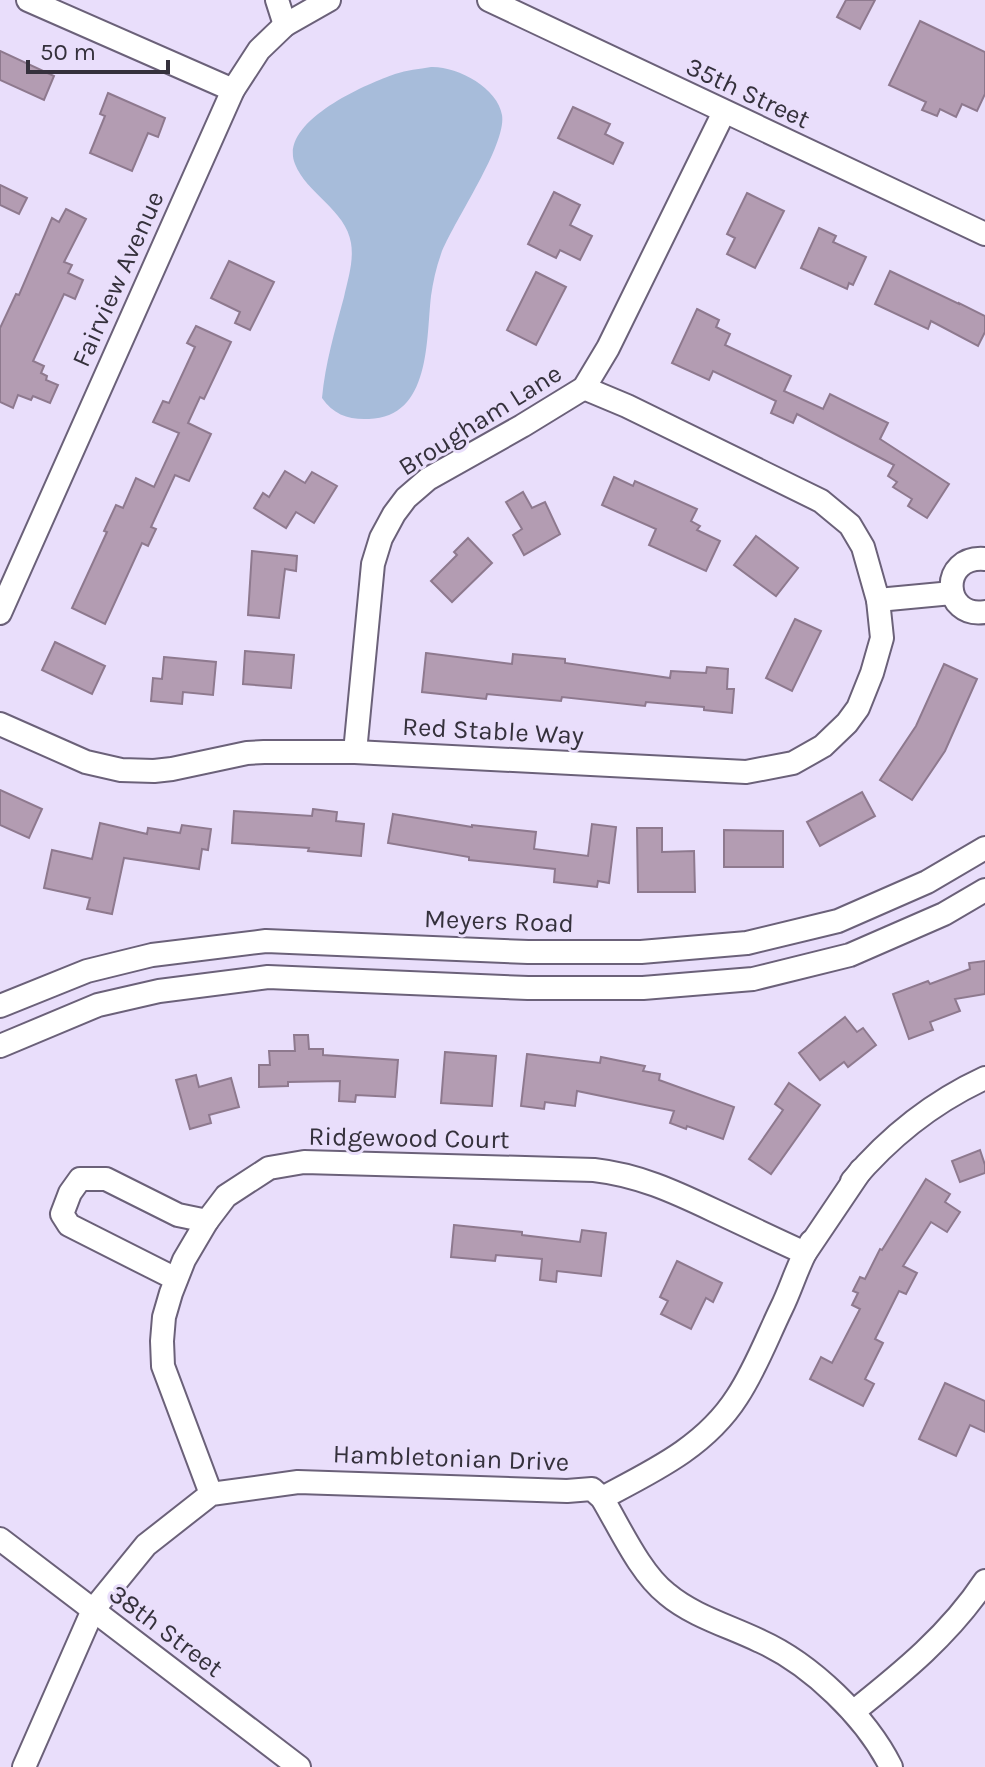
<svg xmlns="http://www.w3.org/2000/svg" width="985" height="1767" font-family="Karla,sans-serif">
<rect width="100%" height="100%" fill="#e9defb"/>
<path fill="#a7bcda" d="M431,67C457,66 498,88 502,115C507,145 453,222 441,254C436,268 433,282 431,296C426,340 431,417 369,419C349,420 334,415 322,398C325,364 335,330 344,297C348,279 354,261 351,243C346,210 306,193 295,164C278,122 366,84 395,74C407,70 419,69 431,67Z"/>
<g fill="#b39cb2" stroke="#8e798e" stroke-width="2">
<path d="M846,0H875L860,29L837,17Z"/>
<path d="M920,21L985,52V94L977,111L962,104L956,117L940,109L937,116L922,110L926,102L889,85Z"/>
<path d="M0,51L54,76L44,100L0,80Z"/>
<path d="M108,93L165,118L158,137L148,133L132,171L90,153L105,116L100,114Z"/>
<path d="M573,107L610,124L605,134L623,143L613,164L558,138Z"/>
<path d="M0,185L27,198L19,214L0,205Z"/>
<path d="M554,192L580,205L570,225L592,236L580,260L560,250L556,258L528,244Z"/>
<path d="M747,193L784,211L755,268L727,254L735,238L727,234Z"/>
<path d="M66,209L86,219L64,262L72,265L68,273L83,280L75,299L64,294L33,361L44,366L41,373L47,376L46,380L58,385L50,403L33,396L31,400L18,395L13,408L0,402V328L16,294L19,295L52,218L59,222Z"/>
<path d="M819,228L836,236L833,242L866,257L853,285L849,283L847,289L801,268Z"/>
<path d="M229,261L274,282L250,330L235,323L240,312L211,298Z"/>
<path d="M890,271L959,304V303L985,316V332L978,346L931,321L928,329L875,304Z"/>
<path d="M536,272L566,287L536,345L507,330Z"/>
<path d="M697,309L719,320L716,327L730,334L725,345L791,376L784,391L823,409L830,394L888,423L880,439L949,484L927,518L908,506L912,499L893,487L897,482L888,476L894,465L797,414L793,423L771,413L776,401L713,371L709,380L672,363Z"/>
<path d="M196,326L231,342L204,399L200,397L188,423L211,434L189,481L175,475L151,527L156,529L148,546L142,543L105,624L72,608L107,532L104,531L116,505L123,508L136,478L154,487L179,433L153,422L163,401L169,403L195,347L187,343Z"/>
<path d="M285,471L305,483L312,472L337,486L314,523L296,512L286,528L254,508L263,493L269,497Z"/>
<path d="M614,477L633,486L635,481L697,509L691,521L700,526L697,530L720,541L706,571L649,545L656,529L602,505Z"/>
<path d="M523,492L532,508L545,502L560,534L524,555L513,535L522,529L506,502Z"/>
<path d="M756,536L798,568L776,596L734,565Z"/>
<path d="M468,538L492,563L452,602L431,581L457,555L454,552Z"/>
<path d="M252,551L297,556L296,571L285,569L279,618L248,615Z"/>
<path d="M795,619L821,631L792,691L766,678Z"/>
<path d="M55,642L105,666L92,694L42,670Z"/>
<path d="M245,651L294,655L291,688L243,684Z"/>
<path d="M426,653L512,664L513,654L565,659V663L670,678L671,671L706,673L707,667L728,669L727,689H734L732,713L704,710V707L646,702L645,706L562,697L561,701L487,694L486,699L422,692Z"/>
<path d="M164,657L216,662L213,695L183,692L182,704L151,701L153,678L162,679Z"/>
<path d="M944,664L977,679L945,751L912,800L880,780L916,726Z"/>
<path d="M0,790L42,809L29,838L0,825Z"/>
<path d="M862,792L875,816L820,846L807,822Z"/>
<path d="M313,809L337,812L336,821L364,824L361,856L308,851L309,848L232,843L234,811L312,816Z"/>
<path d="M393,814L472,827V825L536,832L534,849L588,856L592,824L616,827L609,883L598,881L597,887L554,882L555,869L469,860V857L388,843Z"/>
<path d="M100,823L147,834L148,828L180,833L182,825L211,829L208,850L202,849L199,869L124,858L112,914L87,909L90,898L44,888L52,850L92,859Z"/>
<path d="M637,828H662V852L694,851L695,892H638Z"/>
<path d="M724,830L783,831V867H724Z"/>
<path d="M985,961V994L955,999L960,1011L930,1022L933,1030L909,1039L893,994L928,981L930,984L970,969L969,963Z"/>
<path d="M845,1017L857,1032L863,1028L876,1045L848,1067L844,1062L820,1080L799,1053Z"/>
<path d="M294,1035H308L309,1049H323V1055L398,1060L395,1097L356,1095L355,1102L339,1101L340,1081L288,1082V1086L259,1087V1065H270L269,1051H295Z"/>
<path d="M445,1052L496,1056L492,1106L441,1103Z"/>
<path d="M527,1054L600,1063L601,1057L645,1066L643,1071L660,1074L659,1080L734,1107L723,1139L687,1126L686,1129L670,1123L674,1111L577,1091L575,1106L545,1102L544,1109L521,1106Z"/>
<path d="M196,1075L199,1087L231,1078L239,1107L209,1115L211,1123L190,1129L176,1080Z"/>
<path d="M789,1083L820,1105L771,1174L749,1159L783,1110L775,1104Z"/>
<path d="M980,1150L985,1165V1173L960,1182L952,1161Z"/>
<path d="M926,1179L950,1194L945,1202L960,1212L947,1232L931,1222L903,1266L917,1273L906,1294L899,1291L875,1339L883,1343L865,1379L874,1384L863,1406L810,1379L821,1357L832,1363L860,1309L852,1305L858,1293L853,1291L860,1277L865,1279L880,1249L882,1250Z"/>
<path d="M454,1225L522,1232V1235L580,1242L582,1230L606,1233L601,1276L557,1271L556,1282L540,1280L542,1259L496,1255L495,1261L451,1257Z"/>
<path d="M677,1261L722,1283L713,1302L706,1298L691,1329L661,1314L668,1301L660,1297Z"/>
<path d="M945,1383L985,1401V1432L970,1425L956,1456L919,1439Z"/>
</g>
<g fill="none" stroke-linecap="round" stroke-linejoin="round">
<g stroke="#6b6179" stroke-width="26">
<g id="minor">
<path d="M28,0L233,90"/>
<path d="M277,0L285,25"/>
<path d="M489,0L985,234"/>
<path d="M985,559C939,555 942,619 985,612"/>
<path d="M878,600L952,593"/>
<path d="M0,613L233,90L259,50L285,25L329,0"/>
<path d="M0,724L86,762L121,770L154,771L172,769L247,753L264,752H355L746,772L793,763L823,746L847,723L858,708L872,673L882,638L878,600L863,547L850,525L821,501L627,406L584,388"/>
<path d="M355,752L373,564L381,538L394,514L406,498L428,479L522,426L584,388L608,348L724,112"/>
<path d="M0,1006L87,971L152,955L266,941L528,952H641L747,943L838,921L927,882L985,848"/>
<path d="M0,1046L98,1005L159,991L268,977L528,988H643L753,979L850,955L944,914L985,890"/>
<path d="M852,1181C889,1137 933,1102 985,1078"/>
<path d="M176,1279L69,1225L62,1214L70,1193L80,1179H106L178,1215L207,1221"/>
<path d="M211,1494L163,1366L162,1341L164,1317L171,1293L184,1260L207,1221L226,1196L269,1168L304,1162L594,1170C638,1175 673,1191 713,1210C743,1224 774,1239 805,1253L861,1170"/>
<path d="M602,1498C653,1471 705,1447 737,1397C755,1370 767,1338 781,1309C792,1287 798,1263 811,1242"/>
<path d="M0,1539L299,1767"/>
<path d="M853,1712C902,1673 950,1634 985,1581"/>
<path d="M24,1767L93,1610L146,1545L211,1494L298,1482L567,1491L592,1489L602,1498C620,1528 640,1573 667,1594C693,1616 729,1626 760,1641C811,1664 866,1717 891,1767"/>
</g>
</g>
<use href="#minor" stroke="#fff" stroke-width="22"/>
</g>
<g text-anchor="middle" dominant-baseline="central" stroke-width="6" stroke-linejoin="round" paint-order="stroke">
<g font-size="26" fill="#35313c" stroke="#e9defb">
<text transform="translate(748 93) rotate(25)">35th Street</text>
<text transform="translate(118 279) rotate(-66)">Fairview Avenue</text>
<text transform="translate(480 420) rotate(-32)">Brougham Lane</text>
<text transform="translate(493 731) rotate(3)">Red Stable Way</text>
<text transform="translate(499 921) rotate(2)">Meyers Road</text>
<text transform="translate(409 1138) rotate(1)">Ridgewood Court</text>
<text transform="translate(451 1458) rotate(2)">Hambletonian Drive</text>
<text transform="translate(166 1631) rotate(37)">38th Street</text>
</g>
</g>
<path d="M28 60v12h140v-12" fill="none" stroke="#35313c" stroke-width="4"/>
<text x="40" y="60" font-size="24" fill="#35313c" stroke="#e9defb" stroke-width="6" paint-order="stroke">50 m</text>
</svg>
